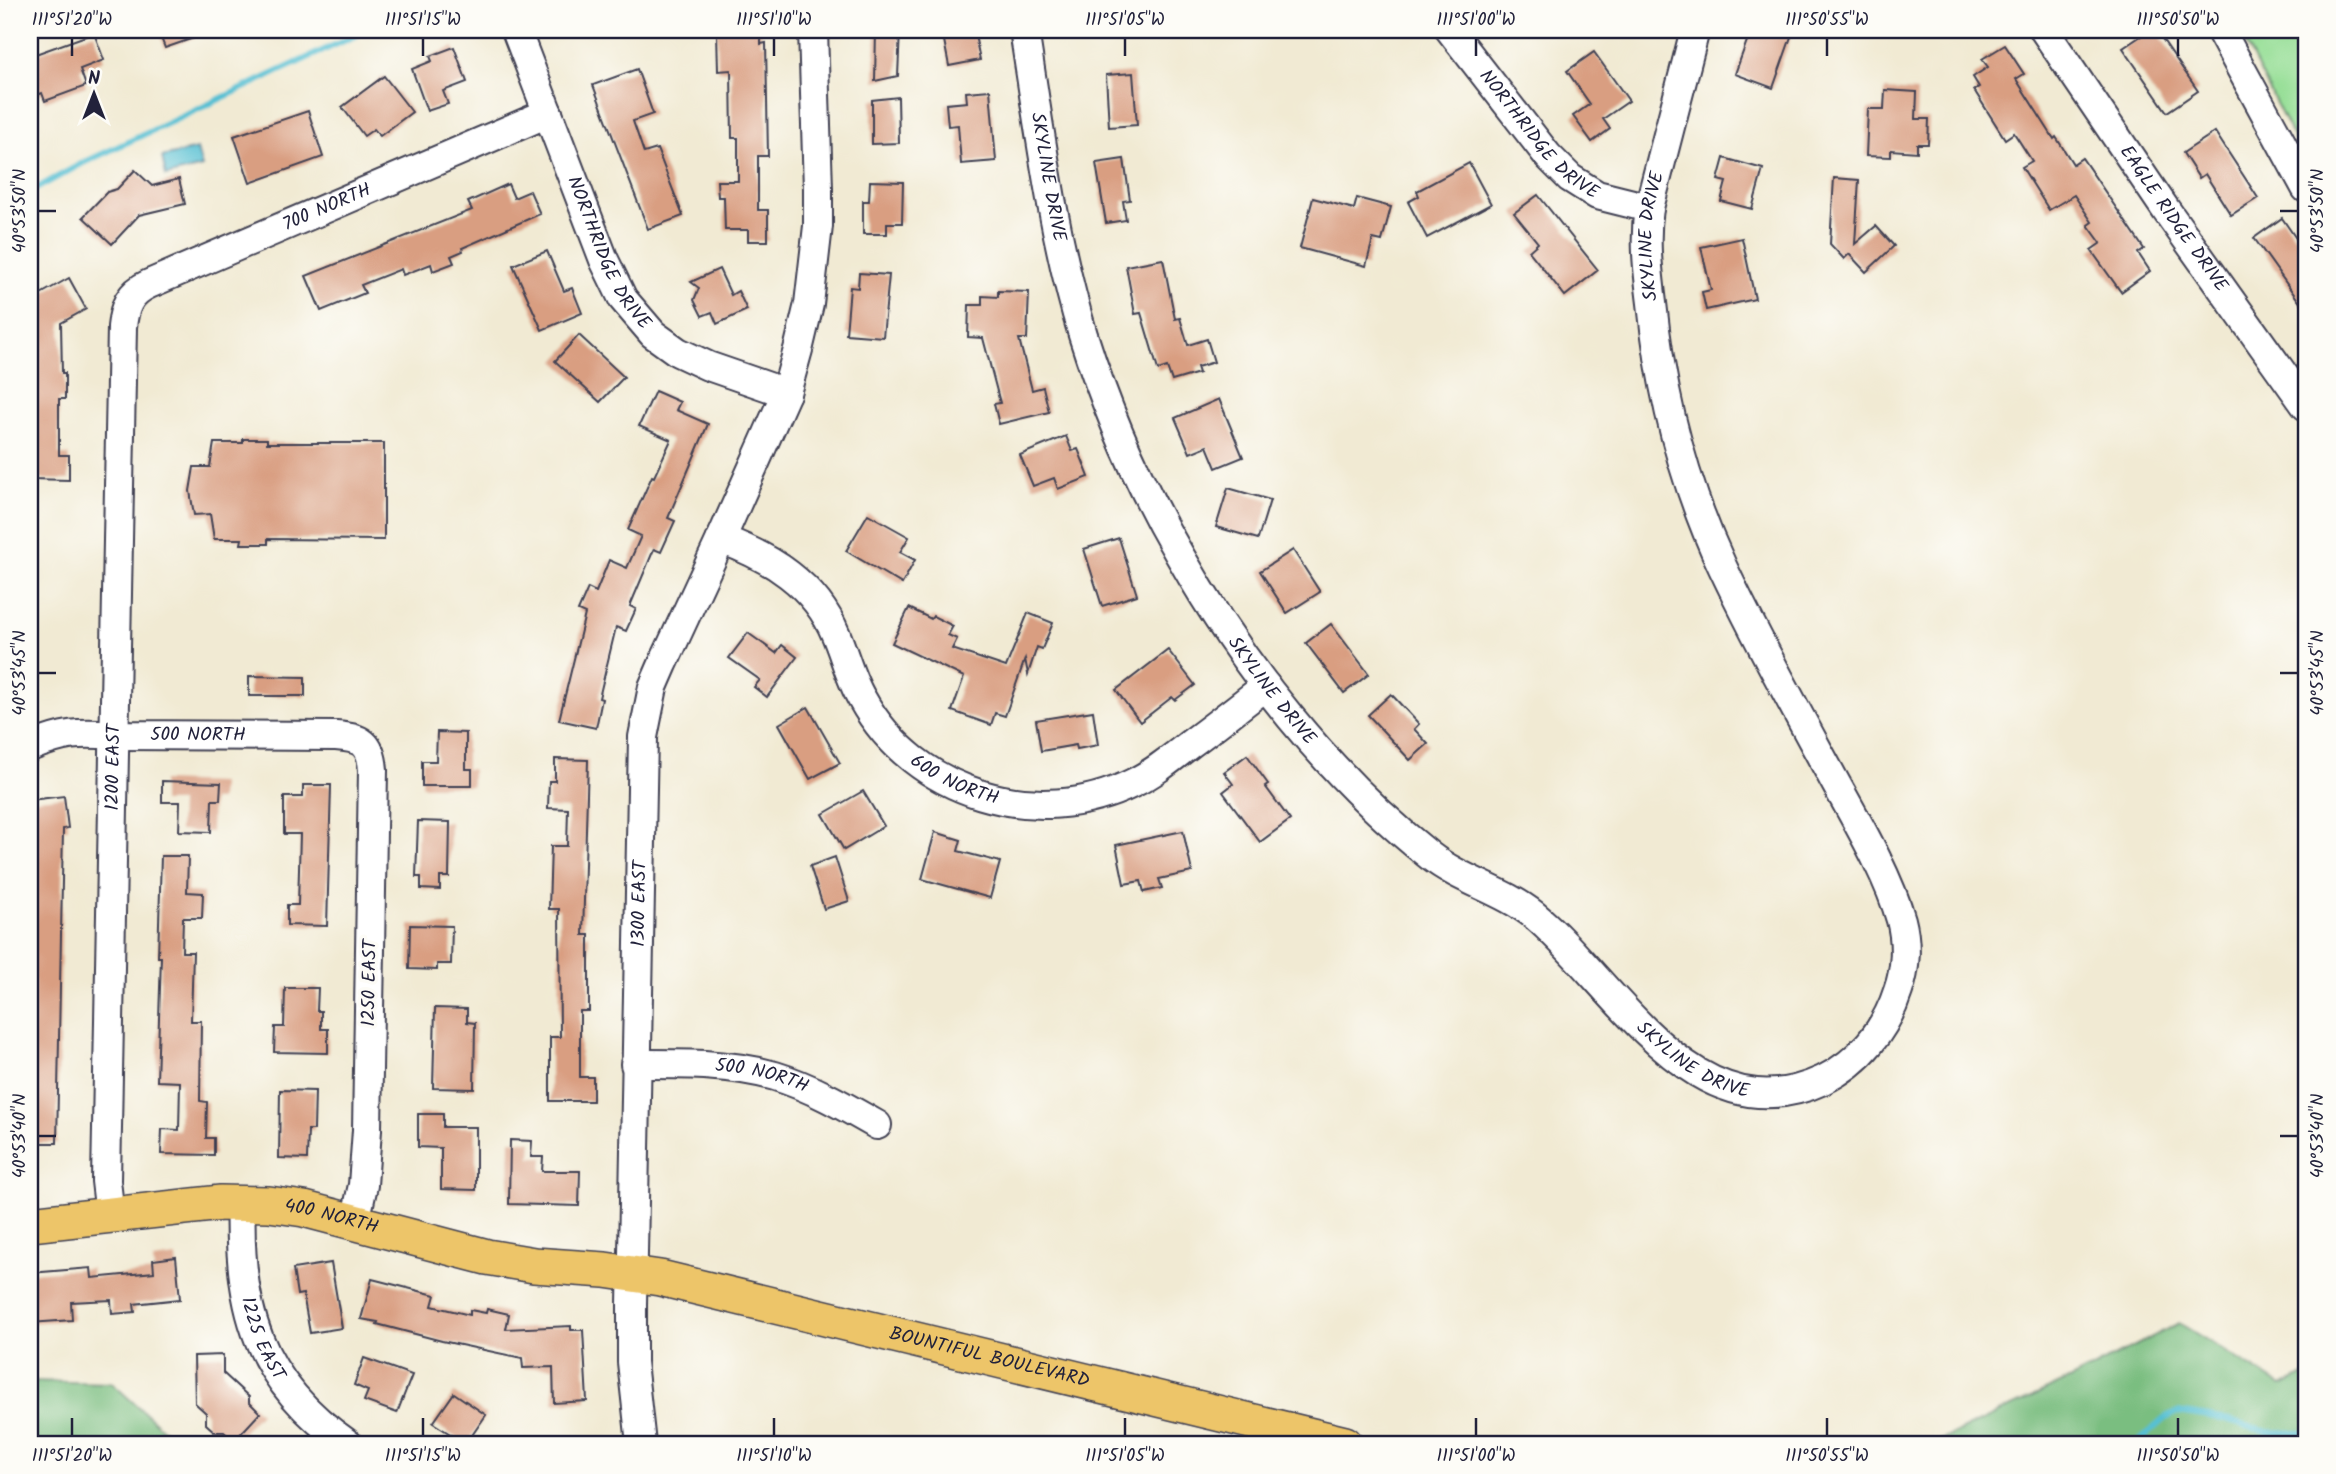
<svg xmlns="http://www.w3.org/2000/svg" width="2336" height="1474" font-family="Kalam,sans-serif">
<rect width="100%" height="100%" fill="#fdfcf7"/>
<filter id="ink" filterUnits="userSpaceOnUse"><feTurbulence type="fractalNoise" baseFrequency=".0143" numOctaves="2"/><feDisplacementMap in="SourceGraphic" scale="14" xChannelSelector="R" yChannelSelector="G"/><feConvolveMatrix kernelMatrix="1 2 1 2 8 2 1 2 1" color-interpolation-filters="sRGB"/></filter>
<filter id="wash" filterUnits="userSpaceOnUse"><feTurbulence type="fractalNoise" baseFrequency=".00686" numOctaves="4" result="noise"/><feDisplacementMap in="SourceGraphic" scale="28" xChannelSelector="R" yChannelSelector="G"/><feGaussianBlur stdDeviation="1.57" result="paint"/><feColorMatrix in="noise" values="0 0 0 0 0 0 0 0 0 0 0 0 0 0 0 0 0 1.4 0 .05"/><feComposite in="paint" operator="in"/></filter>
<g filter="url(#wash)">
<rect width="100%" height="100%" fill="#f1ead3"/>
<path fill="#98df98" stroke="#5d806a" stroke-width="2" d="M2239,30H2306V156L2294,139Z"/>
<g fill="#7abe80" stroke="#4e705e" stroke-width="2">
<path d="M2179,1323L2282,1386L2306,1374V1444H1933L2077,1376Z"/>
<path d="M30,1381L112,1383L179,1444H30Z"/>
</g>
<path fill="#57c0d3" stroke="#3c7187" stroke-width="2" d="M197,149L202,167L166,176L162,157Z"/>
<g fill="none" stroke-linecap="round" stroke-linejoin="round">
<g stroke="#57c0d3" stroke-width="6">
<path d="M30,192L83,163L367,30"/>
<path d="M2136,1444L2164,1419L2178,1412L2222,1419L2267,1432L2306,1433"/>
</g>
</g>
<g id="blocks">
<g fill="#d99e81">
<path d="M158,30H211V32L165,48Z"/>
<path d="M725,30H761V44L766,43L768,156H758V210H768V241H748V230H725L724,197H718L717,181H738V138H732L731,70L718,71L717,32Z"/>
<path d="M876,30H900L898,76L875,81Z"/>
<path d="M942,30H974L980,60L949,66Z"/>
<path d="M1751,30L1768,36L1771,30H1778L1792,34L1773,88L1735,74Z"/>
<path d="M2150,30H2156L2198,91L2167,112L2123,48Z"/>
<path d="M94,33L104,60L80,69L86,86L45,101L42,93L30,98V56Z"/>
<path d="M2005,45L2024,74L2016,79L2054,139L2056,137L2073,164L2082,158L2144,249L2138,253L2150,271L2121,292L2091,250L2101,243L2088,225L2092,222L2074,195L2049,210L2022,167L2032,161L2014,133L2005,139L1974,90L1979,87L1973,77L1988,67L1982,59Z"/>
<path d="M454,47L467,82L443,91L448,104L427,111L412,69L432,61L430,56Z"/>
<path d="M1594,52L1629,101L1603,119L1610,129L1592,142L1573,116L1590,104L1567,71Z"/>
<path d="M637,69L653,114L633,121L644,153L657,149L683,216L648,229L593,85Z"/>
<path d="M1133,73L1137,125L1109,127L1106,75Z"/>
<path d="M384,76L412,112L380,136L374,129L364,136L342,107Z"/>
<path d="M990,90L996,161L961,164L958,125L948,126L946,104L967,102L966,92Z"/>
<path d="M1885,90L1917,92L1916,119H1929L1928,144H1917V152L1891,150V157L1866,156L1868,109H1884Z"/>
<path d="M898,97L899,143L872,144V100Z"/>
<path d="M308,111L323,157L250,183L234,136Z"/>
<path d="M2215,132L2258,198L2231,215L2205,174L2199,178L2183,153Z"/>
<path d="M1724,158L1763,169L1752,209L1721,201L1726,182L1718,180Z"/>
<path d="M1124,159L1130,200L1123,201L1126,220L1106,223L1096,163Z"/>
<path d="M1469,163L1491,204L1427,238L1408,202L1419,196L1417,191Z"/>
<path d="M135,170L152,186L179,179L185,204L139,215L112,244L83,217L107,192L117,189Z"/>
<path d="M1834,178L1859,180L1855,244L1876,226L1894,246L1866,272L1849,254L1844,259L1830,244Z"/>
<path d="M870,181L903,182L902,223H887V234H863V201H869Z"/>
<path d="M508,184L514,198L530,191L540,214L462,248L463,251L451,256L454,263L433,271L431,264L403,275L401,269L361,285L365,293L321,311L306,276L472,210L468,202Z"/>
<path d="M1538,195L1598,270L1565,296L1529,251L1538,243L1514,213Z"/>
<path d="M1313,198L1354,209L1357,198L1391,207L1382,241L1373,239L1366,266L1300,248Z"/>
<path d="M2282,218L2306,253V311L2254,238Z"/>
<path d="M1742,238L1755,299L1706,310L1702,292L1711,290L1701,247Z"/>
<path d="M547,251L564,291L572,288L582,313L542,330L513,265Z"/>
<path d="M1163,259L1175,319L1180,318L1188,345L1207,339L1214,362L1197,367L1199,373L1172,381L1167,367L1158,370L1141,313L1135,314L1126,266Z"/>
<path d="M719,269L731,295L738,291L747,310L717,324L712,312L702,316L694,300L699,288L691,282Z"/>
<path d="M859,273L889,275L883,337L846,334L850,287L858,288Z"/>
<path d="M69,278L86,309L61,323L62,373H65V399H59V455H69V480L30,479V300Z"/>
<path d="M998,291L1029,292L1027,339H1019L1032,390L1043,387L1049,412L999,424L994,404L1000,403L983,338L968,337L969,305H982V296L998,297Z"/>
<path d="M579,335L624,377L600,402L555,361Z"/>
<path d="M655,391L680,402L676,410L708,424L668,518L675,521L661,552L654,549L630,606L636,609L626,631L616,627L599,698L602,699L596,728L559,720L585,614L578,611L588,588L596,592L609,560L627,568L641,536L628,530L652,476L654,477L671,440L639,426Z"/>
<path d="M1219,399L1243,457L1216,468L1207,446L1190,453L1175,418Z"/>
<path d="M1066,436L1072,451L1078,449L1089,477L1058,489L1054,478L1033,486L1020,455Z"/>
<path d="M243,439H267V443H384V540L268,539V544H241L242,539H214L210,514L194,515L190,491L194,467H210L214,443H243Z"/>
<path d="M1228,488L1270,500L1258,539L1216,527Z"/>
<path d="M868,514L909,537L900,552L915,560L902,584L846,551Z"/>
<path d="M1119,538L1137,595L1102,606L1084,549Z"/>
<path d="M1293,550L1320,592L1287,613L1260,571Z"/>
<path d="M909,608L931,619L933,616L953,626L948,635L957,639L952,649L1006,667L1028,613L1053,623L1042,649L1037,647L1028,674L1025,659L1005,716L995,713L991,725L952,711L964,677L892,643Z"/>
<path d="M1331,624L1369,674L1344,693L1306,643Z"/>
<path d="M748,633L776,653L782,645L797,657L767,697L754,687L760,680L729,658Z"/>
<path d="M1168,650L1195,685L1175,700L1172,697L1140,722L1116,690Z"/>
<path d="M249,676L305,677V696H249Z"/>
<path d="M1391,694L1419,724L1414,729L1428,744L1410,760L1368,715Z"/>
<path d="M808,707L840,763L810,779L779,724Z"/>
<path d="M1093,711L1098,745L1077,749L1076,745L1041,751L1036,720Z"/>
<path d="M437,732L466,733V769H472V786H422V761H436Z"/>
<path d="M1247,755L1268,784L1265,786L1290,820L1260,842L1223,792L1233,784L1224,772Z"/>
<path d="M555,759L588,760L583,935H589V1011H580V1077H593V1101H550V1037H560L559,909H549L551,846H567L568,809L548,808L549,781H555Z"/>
<path d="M162,781L221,783L220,800H212L211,832L179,831L180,802H162Z"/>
<path d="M303,785H331L327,926L287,925V905H298L300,834H284V797H303Z"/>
<path d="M863,791L884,826L844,850L823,814Z"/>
<path d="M64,796L68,828L63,829L57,1143H30V1122H34L35,1084H30V1033H33L34,973H30V949H32L33,866H36L32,832L30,833V800Z"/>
<path d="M418,821L450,822L449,877H440V890L421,889V877H416Z"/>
<path d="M1183,831L1192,872L1159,879L1162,888L1144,892L1141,881L1124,884L1116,845Z"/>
<path d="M935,832L961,840L958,851L1000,862L990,898L922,879Z"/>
<path d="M161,856H188L187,892L203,893L202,918H183L182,952H193L191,1021H201L200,1101L207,1102L206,1138H214V1155L161,1154L162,1129L179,1130L180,1082L157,1081L161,957H158Z"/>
<path d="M835,857L849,901L824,909L810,866Z"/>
<path d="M410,925L452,926L451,964H437V970L409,969Z"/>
<path d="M285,988H318L317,1011H321V1029H328V1053L274,1052L275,1027H284Z"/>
<path d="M435,1008L467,1009V1022L475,1023L474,1089L433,1088Z"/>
<path d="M280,1090L315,1091L314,1130H308L307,1159L279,1158Z"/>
<path d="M418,1114H443V1127H476V1190L441,1189V1148L418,1147Z"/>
<path d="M510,1140L532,1141L531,1157H543L542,1171H580L579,1206L509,1204Z"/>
<path d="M176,1257L180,1299L134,1304L135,1312L112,1314L111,1300L71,1302L72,1320L30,1323V1273L91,1268L92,1278L154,1272L153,1260Z"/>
<path d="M331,1263L342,1328L310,1333L303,1294L297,1295L293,1269Z"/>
<path d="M372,1279L435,1295L432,1306L470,1315V1310L486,1313L487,1309L509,1314L506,1329L571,1326V1330H583L587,1401L554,1403L553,1367L523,1368L522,1358L442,1341L377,1324L378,1322L361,1319Z"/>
<path d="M223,1355V1373L249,1397V1402L260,1413L234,1441L224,1432H215L206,1424V1413L195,1403L194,1356Z"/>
<path d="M364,1358L412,1375L397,1413L364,1401L368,1391L354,1385Z"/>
<path d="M454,1393L486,1415L466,1444L433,1423Z"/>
</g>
</g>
</g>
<g filter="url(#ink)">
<use href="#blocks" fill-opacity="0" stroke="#414052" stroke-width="2"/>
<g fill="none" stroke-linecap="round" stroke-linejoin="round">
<g stroke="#414052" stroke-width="32">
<g id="minor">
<path id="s1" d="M516,30L604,260L623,299L653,334L678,352L708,366L786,393"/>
<path id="s2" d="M1024,30C1040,132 1053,236 1083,335C1107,411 1139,485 1179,554C1242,666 1329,776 1430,856C1462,881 1503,890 1534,915C1616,983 1695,1140 1823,1080C1860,1062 1886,1029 1898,991C1906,969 1907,943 1901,920C1888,874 1857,822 1834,780C1796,710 1757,640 1723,568C1684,485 1661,393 1652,303C1648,271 1644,240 1649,208L1695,30"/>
<path id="s3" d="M1450,30L1548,156L1570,178L1597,195L1649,208"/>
<path id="s4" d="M2044,30L2166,210L2306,406"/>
<path d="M2220,30L2306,188"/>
<path id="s5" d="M721,539C770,557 815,584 836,635C845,656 850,679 862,699C914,794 1037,831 1133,783C1154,773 1172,758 1190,744C1216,725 1241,705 1266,686"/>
<path id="s6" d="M30,747C64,733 78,732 114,735L336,736C362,738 371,743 373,770L367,1130L363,1185L355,1222"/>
<path id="s7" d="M635,1064C681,1064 730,1063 775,1076C811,1087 844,1106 877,1125"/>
<path id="s8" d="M241,1202C237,1308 258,1382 348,1444"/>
<path id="s9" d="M110,1215L106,1181L122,327C124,307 129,293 149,284L548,113"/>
<path id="s10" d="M641,1444L632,1362V1305L643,737L653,687L663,664L721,539L786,393L799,346L809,304L818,226V189L813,30"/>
</g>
</g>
<g stroke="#414052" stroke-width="38">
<g id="major">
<path id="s11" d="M30,1224L221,1203L269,1204L304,1209L487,1257L534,1265L605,1270L660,1278L1345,1444"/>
</g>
</g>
<use href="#minor" stroke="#fff" stroke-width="28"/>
<use href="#major" stroke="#edc569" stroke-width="35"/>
</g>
</g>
<path fill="none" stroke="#22223b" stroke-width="2.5" d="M72,38V56M423,38V56M774,38V56M1125,38V56M1476,38V56M1827,38V56M2178,38V56M38,211H56M2280,211H2298M38,673H56M2280,673H2298M38,1136H56M2280,1136H2298M72,1418V1436M423,1418V1436M774,1418V1436M1125,1418V1436M1476,1418V1436M1827,1418V1436M2178,1418V1436"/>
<g text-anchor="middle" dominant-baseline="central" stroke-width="7" stroke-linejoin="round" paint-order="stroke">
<g font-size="19" fill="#22223b" stroke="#fdfcf7">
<text stroke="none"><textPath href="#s3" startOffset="138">NORTHRIDGE DRIVE</textPath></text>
<text stroke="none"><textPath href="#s2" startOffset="149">SKYLINE DRIVE</textPath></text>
<text stroke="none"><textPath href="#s9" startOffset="1136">700 NORTH</textPath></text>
<text stroke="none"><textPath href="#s4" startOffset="229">EAGLE RIDGE DRIVE</textPath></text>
<text stroke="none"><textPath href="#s2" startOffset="2354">SKYLINE DRIVE</textPath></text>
<text stroke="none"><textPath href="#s1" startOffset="242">NORTHRIDGE DRIVE</textPath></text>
<text stroke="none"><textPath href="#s2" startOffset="716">SKYLINE DRIVE</textPath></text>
<text stroke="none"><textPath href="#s6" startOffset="170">500 NORTH</textPath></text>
<text stroke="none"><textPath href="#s9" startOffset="448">1200 EAST</textPath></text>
<text stroke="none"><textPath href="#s5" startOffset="350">600 NORTH</textPath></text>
<text stroke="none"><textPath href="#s10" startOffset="541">1300 EAST</textPath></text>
<text transform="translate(370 983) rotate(-89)">1250 EAST</text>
<text stroke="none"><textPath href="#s2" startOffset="1283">SKYLINE DRIVE</textPath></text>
<text stroke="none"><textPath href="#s7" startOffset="128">500 NORTH</textPath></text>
<text stroke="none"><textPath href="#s11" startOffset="304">400 NORTH</textPath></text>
<text stroke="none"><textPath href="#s8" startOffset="140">1225 EAST</textPath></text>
<text stroke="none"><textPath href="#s11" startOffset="978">BOUNTIFUL BOULEVARD</textPath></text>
</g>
</g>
<rect width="2336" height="1474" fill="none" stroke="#fdfcf7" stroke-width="77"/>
<g transform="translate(94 94)" stroke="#fdfcf7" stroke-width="5" paint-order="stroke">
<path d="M0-5L12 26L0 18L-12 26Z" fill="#22223b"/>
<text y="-10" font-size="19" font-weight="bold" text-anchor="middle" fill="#22223b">N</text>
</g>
<rect x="38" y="38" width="2260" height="1398" fill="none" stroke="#22223b" stroke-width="2.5"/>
<g font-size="18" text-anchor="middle" fill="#22223b">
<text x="72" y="25">111°51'20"W</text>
<text x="423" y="25">111°51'15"W</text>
<text x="774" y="25">111°51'10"W</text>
<text x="1125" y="25">111°51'05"W</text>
<text x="1476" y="25">111°51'00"W</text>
<text x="1827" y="25">111°50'55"W</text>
<text x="2178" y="25">111°50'50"W</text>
<text transform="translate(19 211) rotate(-90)" y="6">40°53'50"N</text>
<text transform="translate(2317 211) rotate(-90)" y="6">40°53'50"N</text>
<text transform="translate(19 673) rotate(-90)" y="6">40°53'45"N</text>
<text transform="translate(2317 673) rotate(-90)" y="6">40°53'45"N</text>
<text transform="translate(19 1136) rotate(-90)" y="6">40°53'40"N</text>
<text transform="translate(2317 1136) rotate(-90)" y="6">40°53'40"N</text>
<text x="72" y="1461">111°51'20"W</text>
<text x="423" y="1461">111°51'15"W</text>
<text x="774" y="1461">111°51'10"W</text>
<text x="1125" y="1461">111°51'05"W</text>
<text x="1476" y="1461">111°51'00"W</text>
<text x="1827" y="1461">111°50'55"W</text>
<text x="2178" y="1461">111°50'50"W</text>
</g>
</svg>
